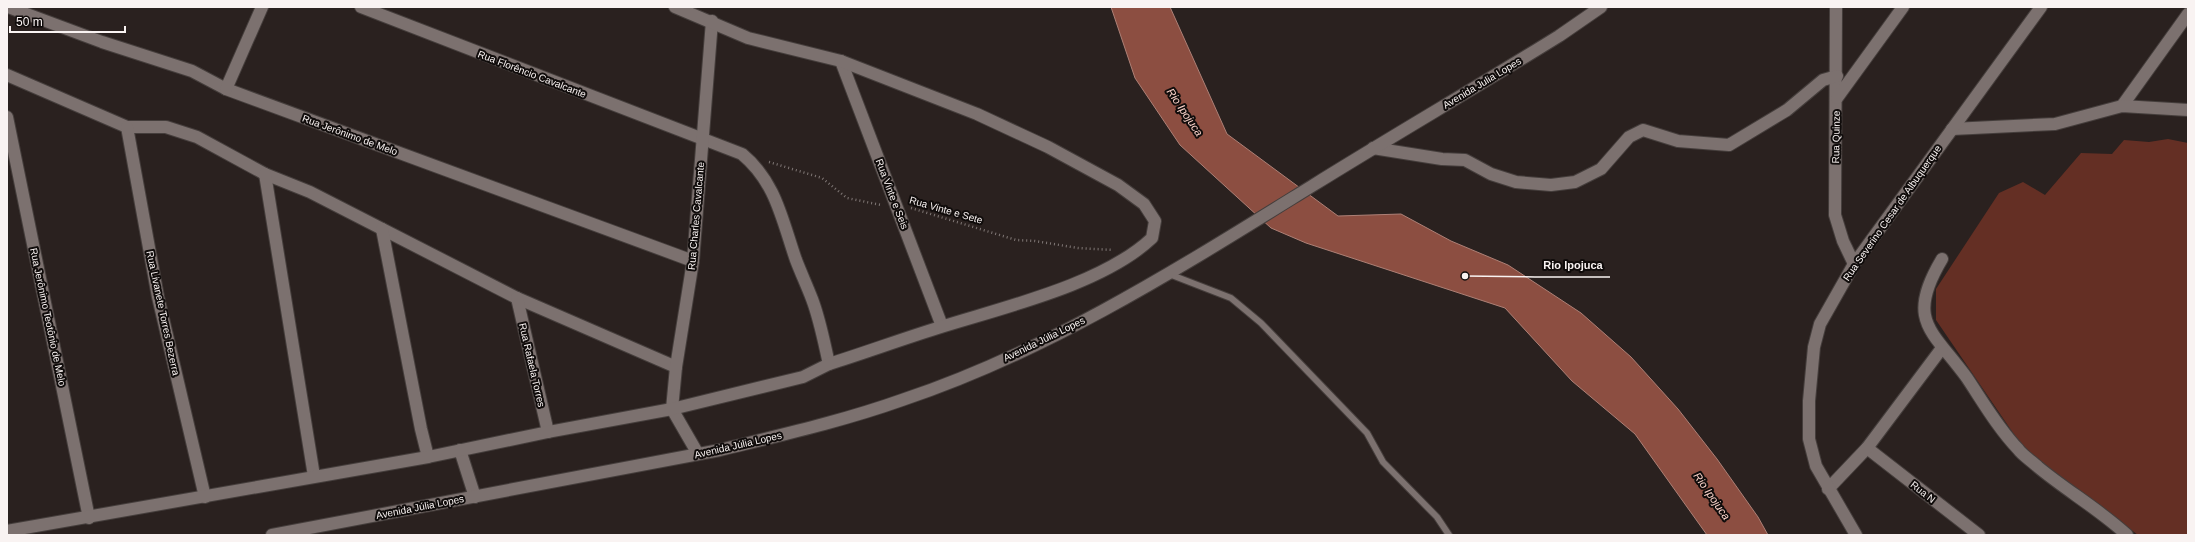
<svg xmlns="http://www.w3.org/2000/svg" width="2195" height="542" font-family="Helvetica,sans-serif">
<rect width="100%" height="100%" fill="#2a211f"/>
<path fill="#642f24" d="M2168,139L2188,143V535H2138L2024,449L1936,320V289L1999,193L2023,182L2045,195L2081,153L2112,154L2124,140L2149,142Z"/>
<path fill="#8c4e41" stroke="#ad8076" d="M1111,7H1170L1227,134L1338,216L1401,214L1451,241L1508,265L1581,313L1631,357L1678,409L1717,459L1758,517L1768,535H1707L1635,434L1572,381L1505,308L1306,243L1271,228L1180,145L1135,78Z"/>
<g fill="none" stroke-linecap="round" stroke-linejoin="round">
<g stroke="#453e3c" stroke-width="8">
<path id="lane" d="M1169,274L1231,298L1261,323L1367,433L1383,462L1437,517L1449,535"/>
</g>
<g stroke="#453e3c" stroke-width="14">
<g id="street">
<path d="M8,7L102,42L192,71L226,89L693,261"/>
<path d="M361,7L742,154C776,182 782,220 796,260C801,273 807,286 812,299C820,320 824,342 829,364"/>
<path d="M1836,7L1835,215L1843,241L1854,264"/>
<path d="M841,61L942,326"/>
<path d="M7,75L127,127H166L197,137L265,174L310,192L517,298L676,367"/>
<path d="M226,89L262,7"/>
<path d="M1837,98L1903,7"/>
<path d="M2122,106L2188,14"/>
<path d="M7,117L89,518"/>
<path d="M127,127L158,297L205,497"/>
<path d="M1952,129L2055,124L2122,106L2188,110"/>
<path d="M1373,148L1442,159L1465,160L1491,174L1516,182L1551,185L1575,182L1601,169L1629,137L1643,130L1678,141L1729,145L1787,110L1823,80L1837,76"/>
<path d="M265,174L314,476"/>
<path d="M382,229L421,429L428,457"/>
<path d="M1942,259C1905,321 1932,330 1967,378C1983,402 1998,428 2018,449C2023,456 2032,461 2038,467C2067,491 2100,510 2127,535"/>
<path d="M517,298L548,432"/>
<path d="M672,409L676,367L693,261L712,21"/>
<path d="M672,409L698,454"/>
<path d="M1867,448L1979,535"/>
<path d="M460,450L475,497"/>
<path d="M1828,489L1867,448L1942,348"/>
<path d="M7,531L428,457L548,432L672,409L803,377L829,364C867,352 905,338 944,326C1008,306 1103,284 1152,238L1155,221L1144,204L1118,185L1048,147L977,114L841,61L748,38L675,7"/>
<path d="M1856,535L1816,466L1809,439V401L1814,347L1820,324L1854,264L2041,7"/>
</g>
</g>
<g stroke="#453e3c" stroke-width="14">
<path id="secondary" d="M272,535L720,450C781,435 843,421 902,400C1049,351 1181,267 1312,186C1394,135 1477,87 1559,36L1601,7"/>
</g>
<g stroke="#807876" stroke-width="2.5" stroke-dasharray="1 3" stroke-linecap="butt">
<path d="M769,162L822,178L847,198L881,205"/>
<path d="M911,208L1016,240L1035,241L1078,248L1113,250"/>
</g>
<use href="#lane" stroke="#7c716f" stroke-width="6"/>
<use href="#street" stroke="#7c716f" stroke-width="12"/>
<use href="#secondary" stroke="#7c716f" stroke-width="12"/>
</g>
<g text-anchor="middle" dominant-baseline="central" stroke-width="4" stroke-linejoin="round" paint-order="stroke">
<g font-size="10" fill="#f9f3f2" stroke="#100c0b">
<text transform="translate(532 74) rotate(21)">Rua Florêncio Cavalcante</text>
<text transform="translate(1482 83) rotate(-31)">Avenida Julia Lopes</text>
<text transform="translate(350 135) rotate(20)">Rua Jerônimo de Melo</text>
<text transform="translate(1836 137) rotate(-89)">Rua Quinze</text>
<text transform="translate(892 194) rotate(69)">Rua Vinte e Seis</text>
<text transform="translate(946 210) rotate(16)">Rua Vinte e Sete</text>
<text transform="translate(1892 213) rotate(-55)">Rua Severino Cesar de Albuquerque</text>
<text transform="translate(696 216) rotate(-85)">Rua Charles Cavalcante</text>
<text transform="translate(163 313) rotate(78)">Rua Livanete Torres Bezerra</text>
<text transform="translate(48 317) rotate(78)">Rua Jerônimo Teotônio de Melo</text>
<text transform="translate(1044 339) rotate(-26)">Avenida Júlia Lopes</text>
<text transform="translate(532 365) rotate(77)">Rua Rafaela Torres</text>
<text transform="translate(738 445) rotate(-13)">Avenida Júlia Lopes</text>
<text transform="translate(1923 492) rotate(38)">Rua N</text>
<text transform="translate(420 507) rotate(-11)">Avenida Júlia Lopes</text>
</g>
<g font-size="11" font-style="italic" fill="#fcd4cb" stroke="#100c0b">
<text transform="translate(1185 112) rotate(56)">Rio Ipojuca</text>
<text transform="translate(1712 496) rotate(55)">Rio Ipojuca</text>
</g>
</g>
<path fill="none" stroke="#f9f3f2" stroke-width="1.5" d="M1465 276L1535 277H1610"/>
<circle fill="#f9f3f2" stroke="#100c0b" stroke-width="1.5" cx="1465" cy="276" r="4"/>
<g font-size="11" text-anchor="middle" font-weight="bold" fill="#f9f3f2" stroke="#100c0b" stroke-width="4" stroke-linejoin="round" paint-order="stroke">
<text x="1573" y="269">Rio Ipojuca</text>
</g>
<rect width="2195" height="542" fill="none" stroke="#f9f3f2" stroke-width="16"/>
<path d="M10 26v6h115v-6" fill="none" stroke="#f9f3f2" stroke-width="2"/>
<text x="16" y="26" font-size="12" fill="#f9f3f2" stroke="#100c0b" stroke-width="3" paint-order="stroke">50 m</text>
</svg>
